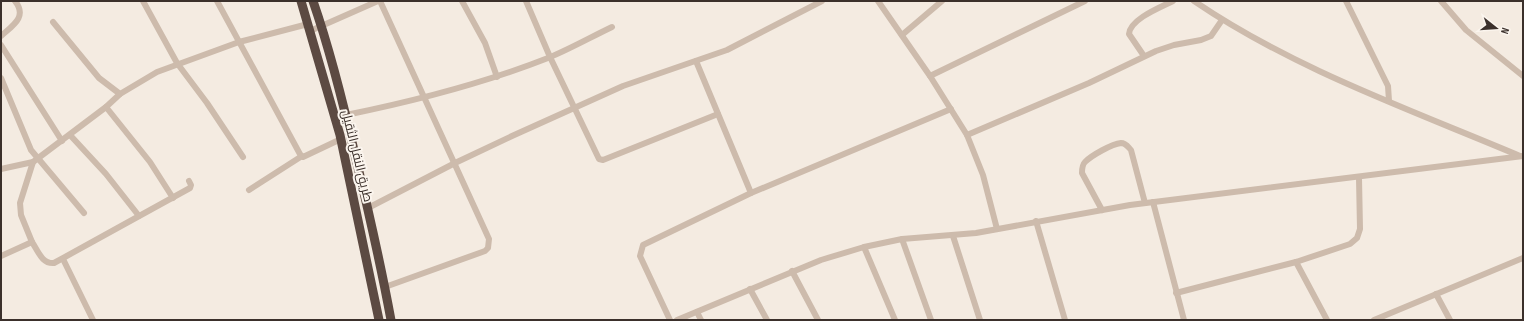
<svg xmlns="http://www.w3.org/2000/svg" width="1524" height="321" font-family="'Sofia Sans Condensed',Cairo,sans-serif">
<rect width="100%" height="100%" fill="#f4ebe1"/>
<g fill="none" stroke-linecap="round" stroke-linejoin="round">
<g stroke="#cdbbac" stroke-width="6">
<path d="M143,1L177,63L207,103L243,157"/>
<path d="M217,1L301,156L303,157L341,139"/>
<path d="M380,1L489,239L488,248L485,251L385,287"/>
<path d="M462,1L485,43L497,77"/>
<path d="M526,1L550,57L599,159L603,160L718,114"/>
<path d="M878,1L930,76L967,135L983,175L997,229"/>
<path d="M1194,1C1294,69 1409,109 1520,156"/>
<path d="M1346,1L1388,86L1389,101"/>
<path d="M1441,1L1466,30L1523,76"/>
<path d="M53,22L99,78L120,94"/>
<path d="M310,31L378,1"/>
<path d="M902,35L942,1"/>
<path d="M1,36C12,26 28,17 15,1"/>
<path d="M1,45L62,141"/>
<path d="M1144,56L1129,34C1130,19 1161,7 1173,1"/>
<path d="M696,61L751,193"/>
<path d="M930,76L1085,1"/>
<path d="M1,78L31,150L84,213"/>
<path d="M106,107L150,162L173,198"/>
<path d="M346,115C415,101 482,84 548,58C570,49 591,37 612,27"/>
<path d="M70,135L106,174L139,216"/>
<path d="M967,135L1089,83L1156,51L1174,45L1201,40L1211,36L1222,20"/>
<path d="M1,169L33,162L106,107L120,94L157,72L239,42L308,24"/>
<path d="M249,190L302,156"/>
<path d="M1153,202L1184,320"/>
<path d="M368,208L455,163L512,136L623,86L727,50L822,1"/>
<path d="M1102,210L1082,173C1082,169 1082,165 1085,162C1092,155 1112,144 1121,143C1126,143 1128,147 1131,150L1145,203"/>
<path d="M1036,221L1065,320"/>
<path d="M953,236L980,320"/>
<path d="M902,239L931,320"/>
<path d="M32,242C38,251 42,264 54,263L190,188L191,185L189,181"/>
<path d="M864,247L895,320"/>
<path d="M1,256L32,242L21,215L20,203L33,162"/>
<path d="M63,259L93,320"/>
<path d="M1296,262L1327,320"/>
<path d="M792,271L818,320"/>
<path d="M750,289L767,320"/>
<path d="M1176,293L1296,262L1350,244L1357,238L1360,229L1359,178"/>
<path d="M1436,294L1450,320"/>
<path d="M697,312L701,320"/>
<path d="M670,320L640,256L643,245L751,193L951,109"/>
<path d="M677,320L821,260L864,247L902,239L976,233L1130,205L1523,156"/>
<path d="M1374,320L1523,258"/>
</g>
<g stroke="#5c4a42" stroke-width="9">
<path d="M301,1L340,135L379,320"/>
<path d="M313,1C331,53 344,106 356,159C369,213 381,266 391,320"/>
</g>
</g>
<g text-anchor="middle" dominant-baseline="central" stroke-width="4" stroke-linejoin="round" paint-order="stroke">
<g font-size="13" fill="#3b302b" stroke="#fbf5ee">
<text transform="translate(357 156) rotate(76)">طريق النقل الثقيل</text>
</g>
</g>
<rect width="1524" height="321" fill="none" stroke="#3b302b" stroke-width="4"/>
<g transform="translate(1496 28) rotate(107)" stroke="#fbf5ee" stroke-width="3" paint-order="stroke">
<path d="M0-3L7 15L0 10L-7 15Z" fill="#3b302b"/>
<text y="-6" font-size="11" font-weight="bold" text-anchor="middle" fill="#3b302b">N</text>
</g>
</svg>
